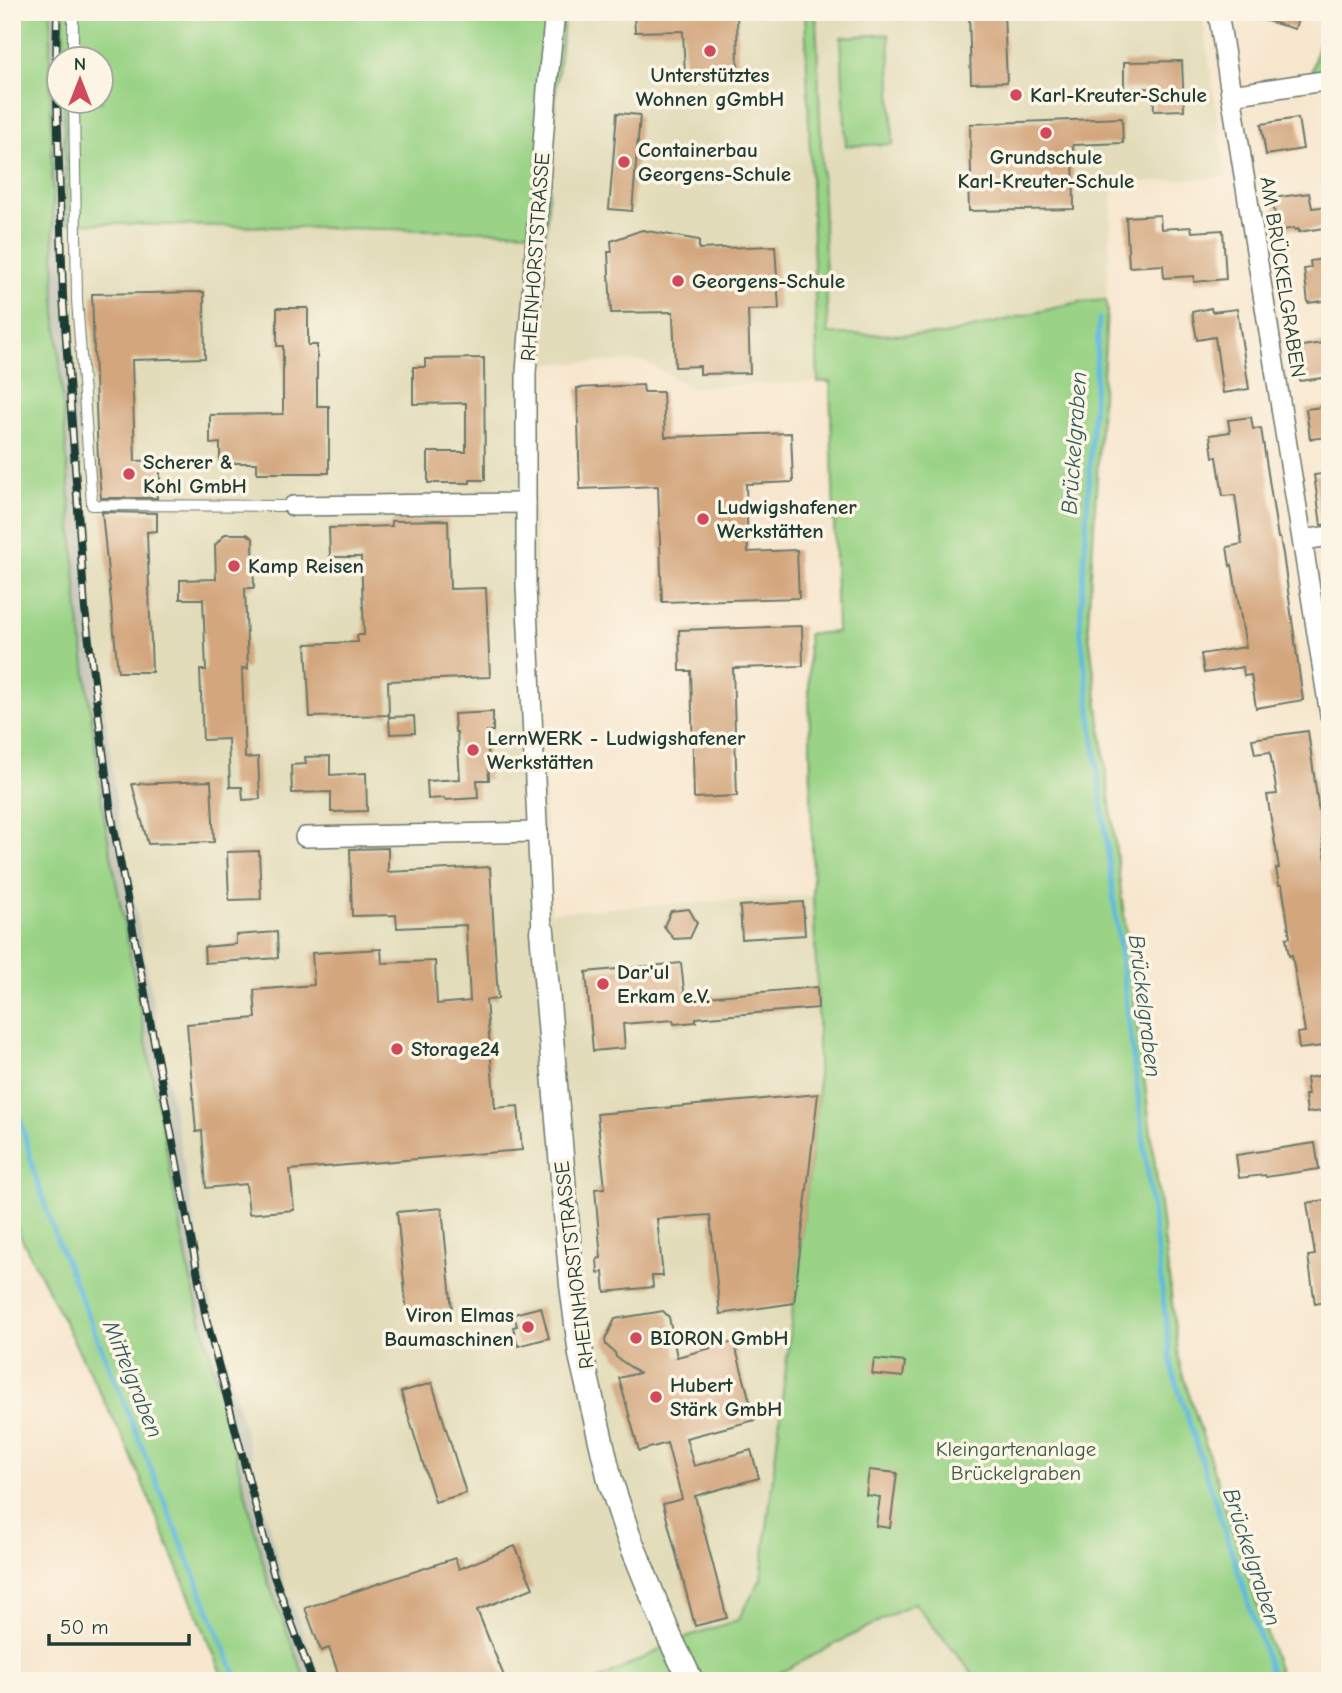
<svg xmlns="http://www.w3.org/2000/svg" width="1342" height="1693" font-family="'Comic Neue',sans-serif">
<rect width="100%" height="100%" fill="#fcf5e5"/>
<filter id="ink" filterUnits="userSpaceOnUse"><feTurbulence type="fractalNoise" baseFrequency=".0143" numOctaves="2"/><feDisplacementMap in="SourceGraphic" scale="14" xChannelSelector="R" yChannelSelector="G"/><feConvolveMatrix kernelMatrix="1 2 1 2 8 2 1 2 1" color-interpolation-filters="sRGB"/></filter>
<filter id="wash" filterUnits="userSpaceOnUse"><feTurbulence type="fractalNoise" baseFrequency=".00686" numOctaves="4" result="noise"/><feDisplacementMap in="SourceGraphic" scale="28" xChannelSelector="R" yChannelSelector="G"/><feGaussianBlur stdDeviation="1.57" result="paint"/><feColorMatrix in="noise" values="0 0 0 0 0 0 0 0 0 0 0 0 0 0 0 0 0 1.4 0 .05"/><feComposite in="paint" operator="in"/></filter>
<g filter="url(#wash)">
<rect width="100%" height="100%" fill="#f7e6ce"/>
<g fill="#e2dcba">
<path d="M565,12H805L818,382L690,387L644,361L535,364V504L539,682L551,912L813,895L818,1008V1094L761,1579L738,1620L689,1636L596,1681H321L282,1576L204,1272L118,815L92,609L69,296L67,223L546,232L556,90Z"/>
<path d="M816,12H1202L1226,177L1113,184L1106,300L1079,302L944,335L828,334Z"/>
<path d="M915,1603L979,1681H764Z"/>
</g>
<path fill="#c5c5b8" d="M51,12H64L63,59L60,60V102H64L69,296L92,609L118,815L204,1272L282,1576L321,1681H306L268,1581L190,1276L104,817L78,610L55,297L50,66Z"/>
<g fill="#9ad386" stroke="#5c885d" stroke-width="2">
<path d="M12,12H51L50,66L55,297L78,610L104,817L190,1276L268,1581L306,1681H225L127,1446L21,1237L12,1208Z"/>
<path d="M64,12H565L556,90L546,232L67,223L64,102H102V60H63Z"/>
<path d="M805,12H816L828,334L944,335L1079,302L1106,300L1107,312L1088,625L1180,1366L1282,1681H979L914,1603L764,1681H711L708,1677L699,1681H596L689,1636L738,1620L761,1579L818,1094V1008L813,895L808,634L837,632L830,382H818Z"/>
<path d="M1326,12H1330V71L1311,74Z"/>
<path d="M889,34L893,144L846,146L841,37Z"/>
</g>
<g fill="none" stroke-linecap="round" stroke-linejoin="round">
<g stroke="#61bade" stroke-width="5">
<path d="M1099,319L1080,627L1172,1370L1274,1681"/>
<path d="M12,1085L34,1172L56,1237L238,1681"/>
</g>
</g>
<g id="blocks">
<g fill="#d3a67d">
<path d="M634,12H737L738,74L685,76L683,31L635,32Z"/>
<path d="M969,12H1004L1007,82L971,83Z"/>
<path d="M1253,12H1300L1295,29L1253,17Z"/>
<path d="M1182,61L1184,110L1154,111L1153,88L1124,89V62Z"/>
<path d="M617,113L640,115L632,211L609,209Z"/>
<path d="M1122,118L1123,143L1073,145L1074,209L969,211L968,176L971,175L970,124Z"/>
<path d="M1298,118L1303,149L1266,155L1261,124Z"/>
<path d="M1309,193L1312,208L1330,206V227L1299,232V229L1295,230L1294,228L1278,231L1272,198Z"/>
<path d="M1160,215L1161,229L1191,227L1192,232L1223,230L1226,279L1194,282V276L1164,278L1163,265L1129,267L1126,217Z"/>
<path d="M642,230L699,240V249L775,246L779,309L748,310L750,373L700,374V366L675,367L673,312L611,313L608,252H612L611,241Z"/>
<path d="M1330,258V300L1308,303L1304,269L1311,268L1310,261Z"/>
<path d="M204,292L205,358L132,360L135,461L160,460V487H157V498H101L98,461L92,294Z"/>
<path d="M277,308H308V345H317V406H329V473H257V463H220V443L210,444V415L283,414V346H277Z"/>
<path d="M1211,308L1212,312L1237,309L1249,389L1223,393L1215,337L1197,340L1192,312Z"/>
<path d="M1330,342V377L1300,381L1295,347Z"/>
<path d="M484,358L485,480H470V483H428V452H466V403L413,404V367H425V359Z"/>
<path d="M643,385L644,392H663L665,437L791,433L793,482L746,484L748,552L797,550L799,598L662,602L658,486L580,489L577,388Z"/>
<path d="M1330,406V437L1310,439L1306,409Z"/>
<path d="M1251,417L1253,429L1261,428L1278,538H1280L1283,554L1303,700L1256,708L1251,675L1244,676L1243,667L1204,673L1201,654L1246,647L1232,565L1230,566L1227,547L1242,544L1235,495L1223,496L1217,457H1213L1210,435L1230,432L1228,420Z"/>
<path d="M1330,473V524L1321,525L1314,475Z"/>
<path d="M102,512L157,513V531L147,532L152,672H118Z"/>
<path d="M448,520L450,589L486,588L490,677L388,681L389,715L310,717L306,644L358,642L357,635H364L361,557H330L329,528L392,526L391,521Z"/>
<path d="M225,534H247L253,538L254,588H245L248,669L242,668L245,758L258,757L260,799L243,800L242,787H230L228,739L203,740L200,670H206L203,599H180V580L216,579L215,545Z"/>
<path d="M802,626L803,666L733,668L737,796L694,798L691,671H680L679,630Z"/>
<path d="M493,712V731H487L489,780H477L478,798L445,800L444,798L428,799L427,781L460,779L457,732H455L454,714Z"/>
<path d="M414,716L415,733L390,734L389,717Z"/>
<path d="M1308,731L1323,842L1330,884V1045L1299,1049L1297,1033L1305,1032L1292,955L1289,956L1286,938L1290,937L1282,885H1279L1276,869L1279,868L1267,795L1277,794L1270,752L1255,754L1252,739Z"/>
<path d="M330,756V775L366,773L367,811L331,812V792L292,793L291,765L306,764L305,757Z"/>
<path d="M211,781L214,842L148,844L132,784Z"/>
<path d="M388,848V872L490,867L498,999L486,1000L495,1108L518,1106L522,1150L290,1170L294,1210L249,1214L246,1184L206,1188L202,1131L196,1132L187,1024L256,1018L254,990L314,985L312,953L381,949L382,963L435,961L437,1004L470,1001L466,925L397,928L396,915L352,916L350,849Z"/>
<path d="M259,851L261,899L229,900L227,852Z"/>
<path d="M803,902L805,935L742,939L740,906Z"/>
<path d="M689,909L697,923L690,938L674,939L664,926L671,911Z"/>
<path d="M277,932L278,958L205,963L204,947L236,944V935Z"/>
<path d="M681,963L685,999L817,987L818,1008L696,1018V1022L674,1024L673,1020L623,1024L625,1048L593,1051L586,972Z"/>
<path d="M1330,1074V1110L1307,1113L1305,1095H1308L1306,1078Z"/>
<path d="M818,1094L794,1303L720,1314L710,1215L657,1219L663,1276H652L653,1287L605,1292L603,1272L598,1273L597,1259L601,1258L595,1189L605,1188L597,1114Z"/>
<path d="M1315,1143L1319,1169L1266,1177L1265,1175L1239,1178L1236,1155Z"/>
<path d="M1330,1199V1301L1315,1304L1308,1256L1315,1255L1307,1203Z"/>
<path d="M442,1208L452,1309L407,1314L397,1212Z"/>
<path d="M541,1307L549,1338L518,1346L513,1327L517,1326L514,1314Z"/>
<path d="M663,1311L669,1317L677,1357L734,1342L755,1420L686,1438L694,1466L751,1450L759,1478L695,1496L727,1618L695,1626L663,1504L682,1499L667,1443L639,1451L619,1378L639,1373L616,1357L615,1353L606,1345L605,1340L615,1319Z"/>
<path d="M874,1359L905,1362L903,1377L872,1374Z"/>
<path d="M432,1383L466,1493L435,1502L401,1392Z"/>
<path d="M869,1470L897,1473L890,1528L876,1526L880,1497L866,1495Z"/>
<path d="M515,1546L533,1588L477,1610L506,1681H341L329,1648L321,1651L305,1608L455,1558L459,1569Z"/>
</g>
</g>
</g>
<g filter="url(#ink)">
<use href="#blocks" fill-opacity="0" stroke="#6b786a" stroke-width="2"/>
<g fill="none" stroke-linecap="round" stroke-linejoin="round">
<g stroke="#6b786a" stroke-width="12">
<g id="service">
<path d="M73,12V60"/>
<path d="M74,102L77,300L92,505L293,506"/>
</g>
</g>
<g stroke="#6b786a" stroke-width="22">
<g id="minor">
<path d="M1218,12L1330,715"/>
<path d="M1231,95L1330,80"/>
<path d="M293,506L526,503"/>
<path d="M1303,540L1330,536"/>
<path d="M305,837L538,832"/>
<path d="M542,931L526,586V373L547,89L555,12"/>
</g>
</g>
<g stroke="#6b786a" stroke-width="27">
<path id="tertiary" d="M542,931L572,1285L581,1355L610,1480L628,1535L669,1636L691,1681"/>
</g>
<use href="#service" stroke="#fff" stroke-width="10"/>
<use href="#minor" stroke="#fff" stroke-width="19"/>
<use href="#tertiary" stroke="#fff" stroke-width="24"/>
<g stroke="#1f3d34" stroke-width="8">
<path id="rail" d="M57,12L56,68L63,296L85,610L111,813L206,1318L274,1576L313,1681"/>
</g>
<use href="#rail" stroke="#fcf5e5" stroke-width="5" stroke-dasharray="16" stroke-linecap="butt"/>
</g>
</g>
<g fill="#d1495b" stroke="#fcf5e5" stroke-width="2.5">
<circle cx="710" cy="51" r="7"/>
<circle cx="1016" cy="95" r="7"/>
<circle cx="1046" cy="133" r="7"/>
<circle cx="624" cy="162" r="7"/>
<circle cx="678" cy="281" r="7"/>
<circle cx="129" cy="474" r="7"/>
<circle cx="703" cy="519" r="7"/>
<circle cx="234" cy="566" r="7"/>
<circle cx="473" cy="750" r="7"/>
<circle cx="603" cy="984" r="7"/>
<circle cx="397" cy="1049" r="7"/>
<circle cx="528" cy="1327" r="7"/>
<circle cx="636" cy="1338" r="7"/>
<circle cx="656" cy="1397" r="7"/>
</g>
<g text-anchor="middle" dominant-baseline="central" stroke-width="7" stroke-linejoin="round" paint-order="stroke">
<g font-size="21" font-weight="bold" fill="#1f3d34" stroke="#fcf5e5" text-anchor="start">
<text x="710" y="75" text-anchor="middle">Unterstütztes<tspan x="710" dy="24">Wohnen gGmbH</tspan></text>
<text x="1030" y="95">Karl-Kreuter-Schule</text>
<text x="638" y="150">Containerbau<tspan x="638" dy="24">Georgens-Schule</tspan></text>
<text x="1046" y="157" text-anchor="middle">Grundschule<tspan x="1046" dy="24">Karl-Kreuter-Schule</tspan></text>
<text x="692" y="281">Georgens-Schule</text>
<text x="143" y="462">Scherer &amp;<tspan x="143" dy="24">Kohl GmbH</tspan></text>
<text x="717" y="507">Ludwigshafener<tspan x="717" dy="24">Werkstätten</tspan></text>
<text x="248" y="566">Kamp Reisen</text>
<text x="487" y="738">LernWERK - Ludwigshafener<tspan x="487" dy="24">Werkstätten</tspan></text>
<text x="617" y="972">Dar'ul<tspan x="617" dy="24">Erkam e.V.</tspan></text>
<text x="411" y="1049">Storage24</text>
<text x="514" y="1315" text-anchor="end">Viron Elmas<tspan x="514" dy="24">Baumaschinen</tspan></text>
<text x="650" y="1338">BIORON GmbH</text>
<text x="670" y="1385">Hubert<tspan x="670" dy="24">Stärk GmbH</tspan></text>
</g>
<g font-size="21" fill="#1f3d34" stroke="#fcf5e5">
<text transform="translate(535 257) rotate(-86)">RHEINHORSTSTRASSE</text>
<text transform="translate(1283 277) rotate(81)">AM BRÜCKELGRABEN</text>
<text transform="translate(574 1265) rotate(-97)">RHEINHORSTSTRASSE</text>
</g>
<g font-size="21" fill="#385b44" stroke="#fcf5e5">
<text x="1016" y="1449">Kleingartenanlage<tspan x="1016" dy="24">Brückelgraben</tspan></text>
</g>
<g font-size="23" font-style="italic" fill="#305c5e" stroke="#fcf5e5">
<text transform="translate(1074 443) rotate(-86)">Brückelgraben</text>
<text transform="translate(1145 1006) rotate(83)">Brückelgraben</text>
<text transform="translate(133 1379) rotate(68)">Mittelgraben</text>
<text transform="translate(1252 1557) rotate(72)">Brückelgraben</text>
</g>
</g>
<rect width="1342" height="1693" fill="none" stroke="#fcf5e5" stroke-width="42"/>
<g transform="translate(80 80)"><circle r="33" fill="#fcf5e5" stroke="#a4ab9e" stroke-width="2"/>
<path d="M0-5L12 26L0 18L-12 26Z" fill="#d1495b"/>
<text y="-10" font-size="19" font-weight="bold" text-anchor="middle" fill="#1f3d34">N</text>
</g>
<path d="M49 1634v10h140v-10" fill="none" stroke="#1f3d34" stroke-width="3.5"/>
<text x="60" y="1634" font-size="21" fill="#1f3d34" stroke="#fcf5e5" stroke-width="5" paint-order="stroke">50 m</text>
</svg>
